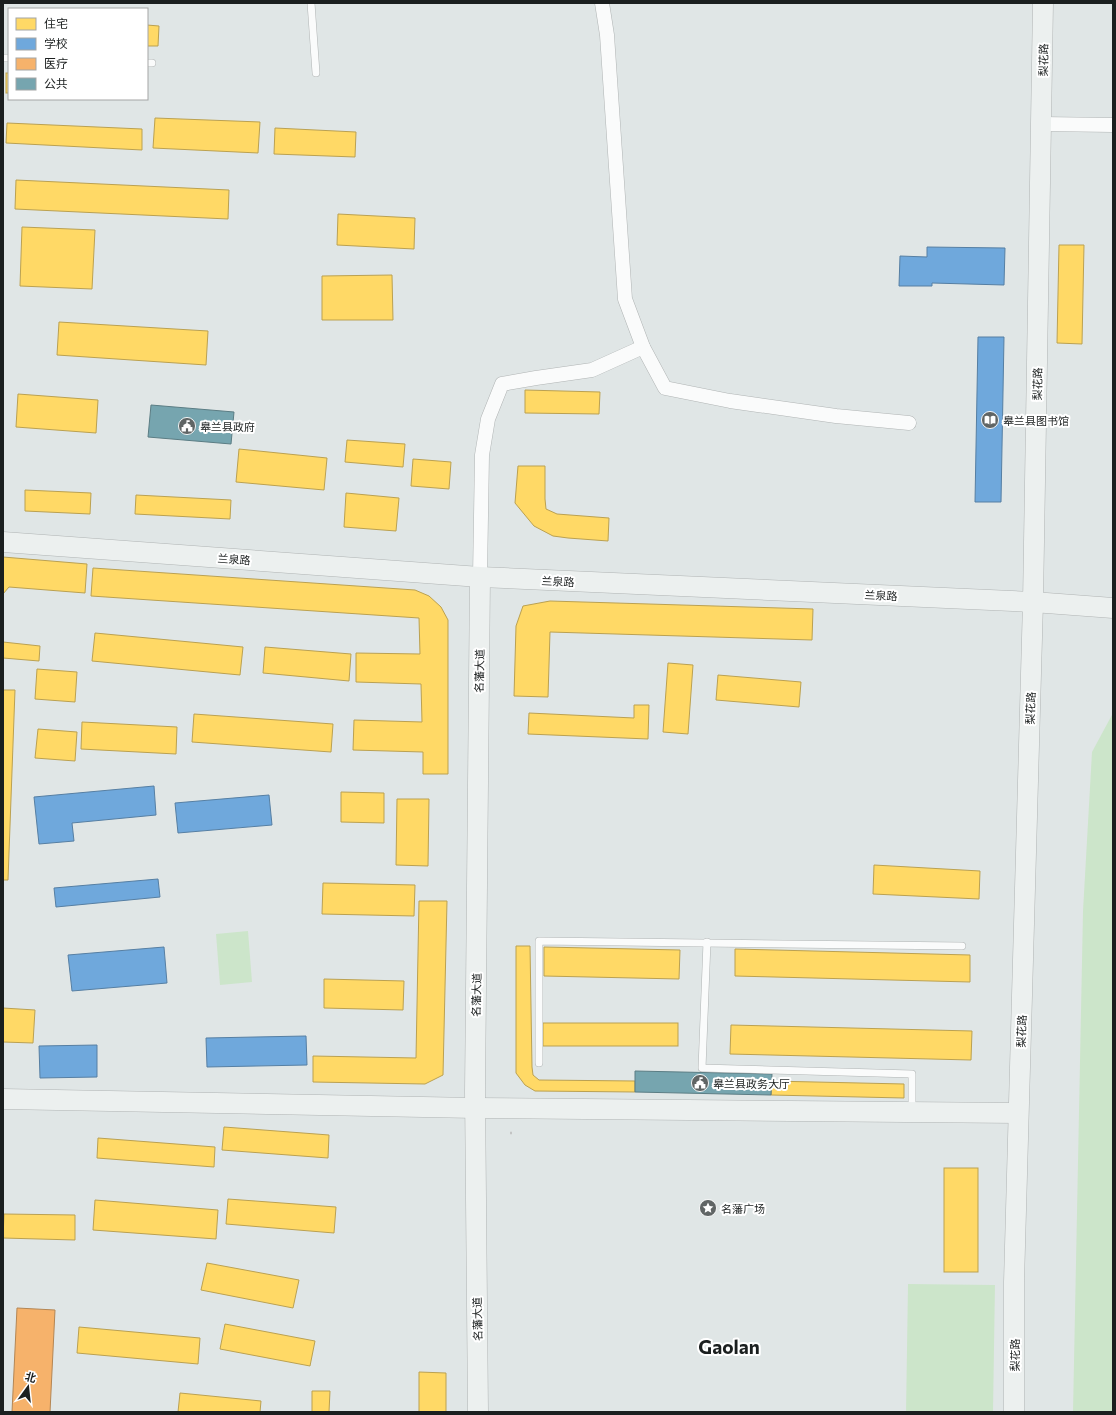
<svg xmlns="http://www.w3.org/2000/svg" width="1116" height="1415" font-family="Commissioner,'Noto Sans SC',sans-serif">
<rect width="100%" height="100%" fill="#e0e6e6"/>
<g fill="#cce5ca">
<path d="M1113,713V1412H1073L1083,911L1092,752Z"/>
<path d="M248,931L252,982L220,985L216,934Z"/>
<path d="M908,1284L995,1285L993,1412H906Z"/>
</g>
<g fill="#ffd966" stroke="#bba151">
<path d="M147,25L159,26L158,46H147Z"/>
<rect x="6" y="73" width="3" height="20"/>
<path d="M155,118L260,122L258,153L153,148Z"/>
<path d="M7,123L142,129V150L6,143Z"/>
<path d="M275,128L356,132L355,157L274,154Z"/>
<path d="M16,180L229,190L228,219L15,209Z"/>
<path d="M338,214L415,218L414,249L337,245Z"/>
<path d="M22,227L95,230L92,289L20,286Z"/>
<path d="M1059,245H1084L1082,344L1057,343Z"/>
<path d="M392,275L393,320H322V276Z"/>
<path d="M59,322L208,331L206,365L57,355Z"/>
<path d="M525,390L600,392L599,414L525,413Z"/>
<path d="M18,394L98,400L96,433L16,427Z"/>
<path d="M347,440L405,444L403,467L345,462Z"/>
<path d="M239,449L327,458L324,490L236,482Z"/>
<path d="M413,459L451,462L449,489L411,486Z"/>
<path d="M518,466H545V499L546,509L557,514L609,518L608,541L568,538L553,536L534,526L515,503Z"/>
<path d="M25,490L91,493L90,514L25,511Z"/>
<path d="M346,493L399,498L396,531L344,527Z"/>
<path d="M136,495L231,500L230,519L135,514Z"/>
<path d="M3,557L87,564L85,593L9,587L3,594Z"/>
<path d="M93,568L415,590L429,596L441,607L448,620V774H423V752L353,750L354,720L422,722L421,684L356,682V653L420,654L419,618L91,596Z"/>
<path d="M550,601L813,609L812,640L550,632L548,697L514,696L516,626L523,606Z"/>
<path d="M95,633L243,647L240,675L92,661Z"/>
<path d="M3,642L40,646L39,661L3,658Z"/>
<path d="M265,647L351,654L349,681L263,673Z"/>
<path d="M668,663L693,665L688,734L663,732Z"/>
<path d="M37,669L77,672L75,702L35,699Z"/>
<path d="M718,675L801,682L799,707L716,700Z"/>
<path d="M3,690H15L8,880H3Z"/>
<path d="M634,705H649L648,739L528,734L529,713L634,718Z"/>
<path d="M194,714L333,724L331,752L192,742Z"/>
<path d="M82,722L177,727L176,754L81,749Z"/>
<path d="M38,729L77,732L75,761L35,758Z"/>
<path d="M341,792L384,793V823L341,822Z"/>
<path d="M397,799H429L428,866L396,865Z"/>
<path d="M874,865L980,871L979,899L873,894Z"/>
<path d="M323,883L415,885L414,916L322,914Z"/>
<path d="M419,901H447L443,1075L425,1084L313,1082V1056L416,1058Z"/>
<path d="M516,946H530L532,1067L533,1075L539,1080L635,1081V1092L535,1091L525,1085L516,1073Z"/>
<path d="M544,947L680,950L679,979L544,976Z"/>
<path d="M735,949L970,955V982L735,976Z"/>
<path d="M324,979L404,981L403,1010L324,1008Z"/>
<path d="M3,1008L35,1010L33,1043L3,1042Z"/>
<rect x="543" y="1023" width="135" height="23"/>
<path d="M731,1025L972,1031L971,1060L730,1054Z"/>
<path d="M771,1081L904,1084V1098L771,1095Z"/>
<path d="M224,1127L329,1135L328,1158L222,1150Z"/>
<path d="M98,1138L215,1147L214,1167L97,1158Z"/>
<rect x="944" y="1168" width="34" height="104"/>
<path d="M228,1199L336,1207L334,1233L226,1224Z"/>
<path d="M95,1200L218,1210L216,1239L93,1230Z"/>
<path d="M4,1214L75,1215V1240L3,1238Z"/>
<path d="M207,1263L299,1280L293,1308L201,1290Z"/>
<path d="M225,1324L315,1341L310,1366L220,1349Z"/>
<path d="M79,1327L200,1338L198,1364L77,1353Z"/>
<path d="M419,1372L446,1373V1412H419Z"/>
<path d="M312,1391H330L329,1412H312Z"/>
<path d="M180,1393L261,1401L260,1412H178Z"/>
</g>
<g fill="#6fa8dc" stroke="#567fa3">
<path d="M927,247L1005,248L1004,285L932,283V286H899L900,256L927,257Z"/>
<path d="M978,337H1004L1001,502H975Z"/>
<path d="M154,786L156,815L72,823L74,841L39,844L34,797Z"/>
<path d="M269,795L272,825L178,833L175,803Z"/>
<path d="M158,879L160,897L56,907L54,888Z"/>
<path d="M164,947L167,983L72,991L68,955Z"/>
<path d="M306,1036L307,1065L207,1067L206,1038Z"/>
<path d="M97,1045V1077L40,1078L39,1046Z"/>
</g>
<path fill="#f6b26b" stroke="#b48654" d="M17,1308L55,1310L50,1412H12Z"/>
<g fill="#76a5af" stroke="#5b7d84">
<path d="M151,405L234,412L231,444L148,437Z"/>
<path d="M635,1071L772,1074L771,1095L635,1092Z"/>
</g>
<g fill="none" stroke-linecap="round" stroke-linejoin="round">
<g stroke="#b0b4b4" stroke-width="8">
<g id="lane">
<path d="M311,3L316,73"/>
<path d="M3,58H9"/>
<path d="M147,63H152"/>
<path d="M707,942L702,1068L912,1074V1110"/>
<path d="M539,1063V941L962,946"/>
</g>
</g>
<g stroke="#b0b4b4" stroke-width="15">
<g id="street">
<path d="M602,3L607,35L625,299L643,347L665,388L730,401L836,416L909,423"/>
<path d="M1042,124L1113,125"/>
<path d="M480,577L482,455L488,419L502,384L536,378L592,370L643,347"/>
</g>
</g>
<g stroke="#b0b4b4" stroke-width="21">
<g id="secondary">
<path d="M3,542L480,577L1033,602L1113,608"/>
<path d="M3,1099L475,1108L1018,1113"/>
<path d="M478,1412L475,1092L480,577"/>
<path d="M1014,1412V1282L1033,602L1043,3"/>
</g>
</g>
<path stroke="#c3c4c4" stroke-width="2.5" stroke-dasharray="3 3" stroke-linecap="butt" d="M510,1133H512"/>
<use href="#lane" stroke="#fafbfb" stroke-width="7"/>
<use href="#street" stroke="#fafbfb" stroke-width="14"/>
<use href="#secondary" stroke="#ecf0ef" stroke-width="20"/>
</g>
<defs>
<g id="library-disc" transform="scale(0.9)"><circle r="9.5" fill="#606565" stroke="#fff"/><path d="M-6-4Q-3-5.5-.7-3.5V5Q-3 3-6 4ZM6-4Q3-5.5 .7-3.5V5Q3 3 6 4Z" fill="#fff"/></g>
<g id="civic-disc" transform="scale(0.9)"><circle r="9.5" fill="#606565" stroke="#fff"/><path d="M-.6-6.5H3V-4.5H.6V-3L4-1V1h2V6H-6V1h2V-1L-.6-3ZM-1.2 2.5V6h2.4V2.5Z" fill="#fff"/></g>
<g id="sight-disc" transform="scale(0.9)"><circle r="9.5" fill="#606565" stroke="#fff"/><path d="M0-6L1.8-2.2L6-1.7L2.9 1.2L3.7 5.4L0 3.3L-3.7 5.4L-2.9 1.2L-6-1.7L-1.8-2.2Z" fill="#fff"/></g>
</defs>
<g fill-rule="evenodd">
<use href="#library-disc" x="990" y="420"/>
<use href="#civic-disc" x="187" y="426"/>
<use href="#civic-disc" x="700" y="1083"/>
<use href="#sight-disc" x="708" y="1208"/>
</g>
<g text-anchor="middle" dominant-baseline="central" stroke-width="4" stroke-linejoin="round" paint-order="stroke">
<g font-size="11" fill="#1b1f1f" stroke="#fff">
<text transform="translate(1043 60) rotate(-89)">梨花路</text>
<text transform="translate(1037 384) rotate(-89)">梨花路</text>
<text transform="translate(234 559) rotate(4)">兰泉路</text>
<text transform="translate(558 581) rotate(3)">兰泉路</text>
<text transform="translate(881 595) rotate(3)">兰泉路</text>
<text transform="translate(479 671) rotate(-89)">名藩大道</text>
<text transform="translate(1030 708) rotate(-88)">梨花路</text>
<text transform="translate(476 995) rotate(-89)">名藩大道</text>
<text transform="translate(1021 1031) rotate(-88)">梨花路</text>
<text transform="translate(477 1319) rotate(-91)">名藩大道</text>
<text transform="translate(1014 1355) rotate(-90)">梨花路</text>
</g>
<g font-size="11" fill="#1b1f1f" stroke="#fff" text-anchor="start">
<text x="1003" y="420">皋兰县图书馆</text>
<text x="200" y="426">皋兰县政府</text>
<text x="713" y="1083">皋兰县政务大厅</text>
<text x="721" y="1208">名藩广场</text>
</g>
<g font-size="19" font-weight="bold" fill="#1b1f1f" stroke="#fff">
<text x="729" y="1346">Gaolan</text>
</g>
</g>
<rect width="1116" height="1415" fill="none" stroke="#1b1f1f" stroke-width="8"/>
<rect x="8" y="8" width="140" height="92" fill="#ffffff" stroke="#a4a5a5"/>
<rect x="16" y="18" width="20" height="12" fill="#ffd966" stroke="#a4a5a5"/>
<text x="44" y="28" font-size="12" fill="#1b1f1f">住宅</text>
<rect x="16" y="38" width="20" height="12" fill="#6fa8dc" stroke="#a4a5a5"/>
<text x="44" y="48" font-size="12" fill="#1b1f1f">学校</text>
<rect x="16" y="58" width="20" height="12" fill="#f6b26b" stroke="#a4a5a5"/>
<text x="44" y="68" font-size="12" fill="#1b1f1f">医疗</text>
<rect x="16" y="78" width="20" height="12" fill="#76a5af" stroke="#a4a5a5"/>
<text x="44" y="88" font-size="12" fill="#1b1f1f">公共</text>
<g transform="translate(28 1387) rotate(15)" stroke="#ffffff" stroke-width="3" paint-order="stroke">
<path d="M0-3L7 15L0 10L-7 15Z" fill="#1b1f1f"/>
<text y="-6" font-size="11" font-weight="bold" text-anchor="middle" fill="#1b1f1f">北</text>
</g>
</svg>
